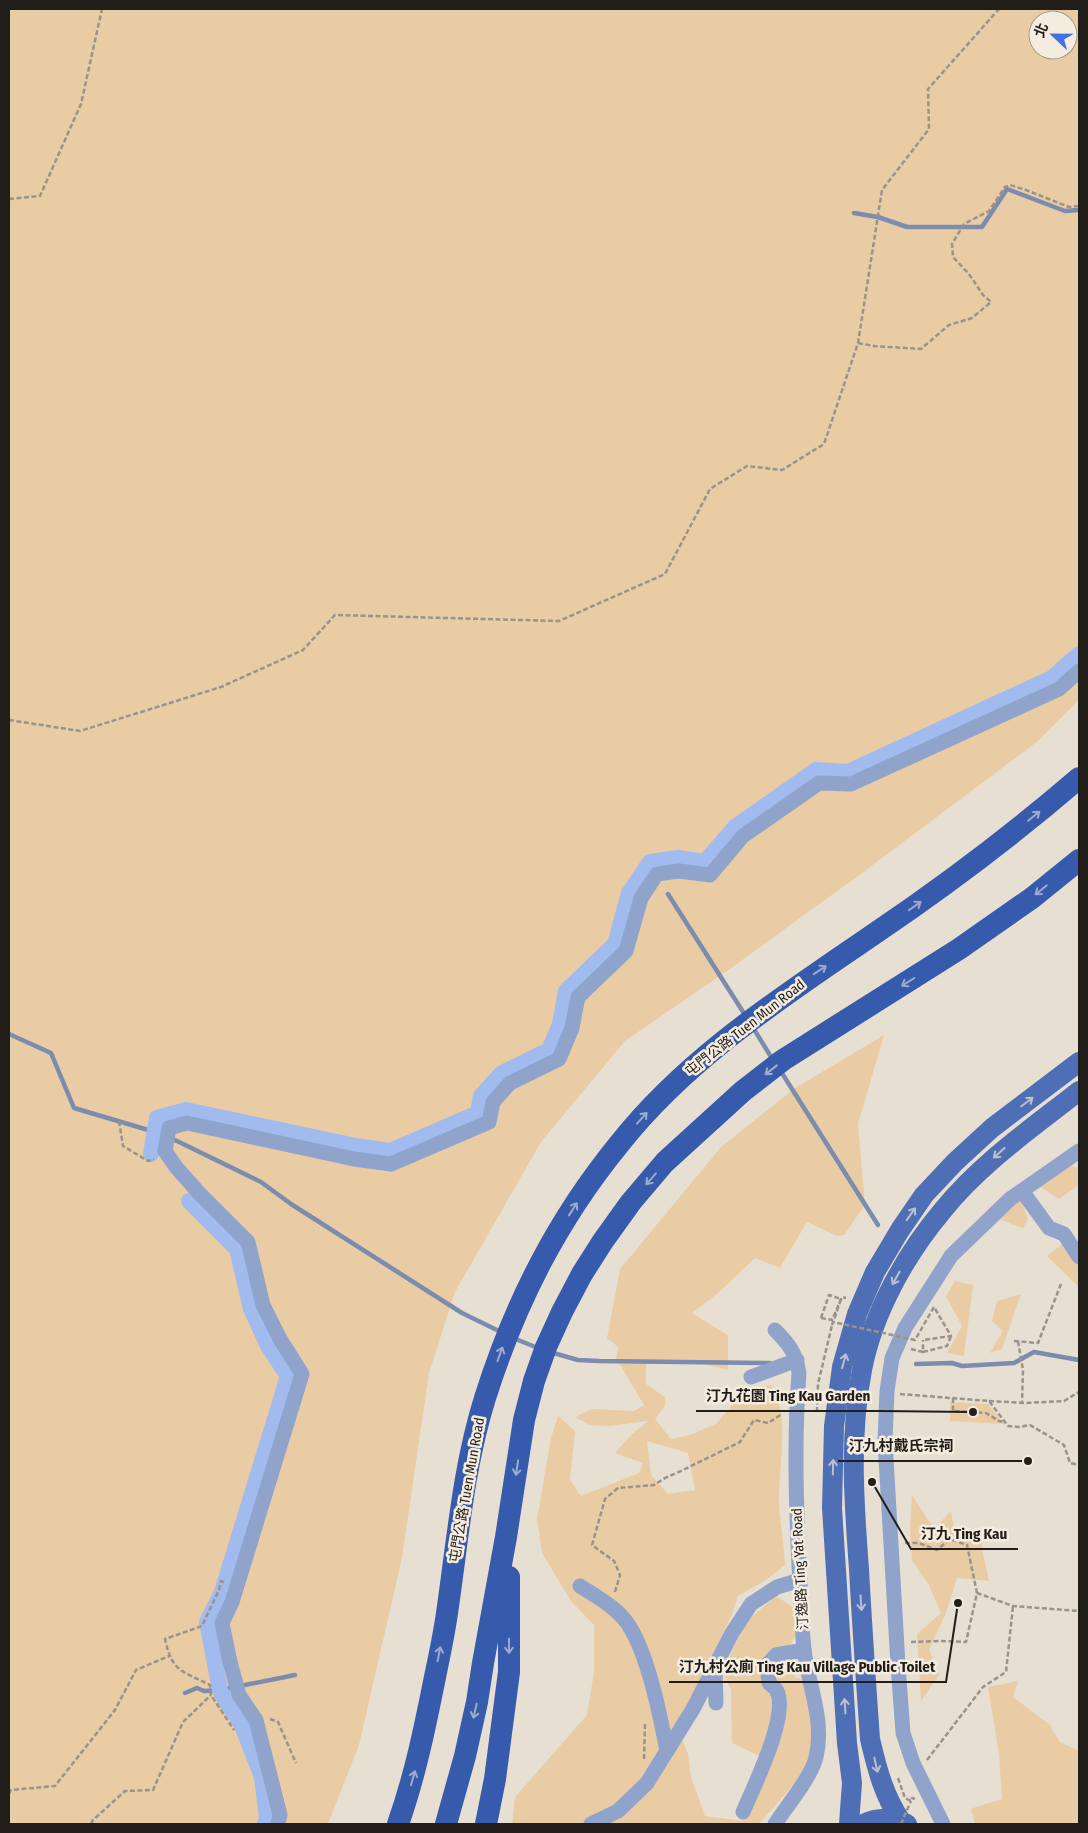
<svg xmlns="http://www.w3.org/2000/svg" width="1088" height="1833" font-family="'Fira Sans Condensed','Noto Sans TC',sans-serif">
<rect width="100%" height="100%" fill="#e8dfd3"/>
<g fill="#e9cca3" fill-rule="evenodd">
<path d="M9,9H1079V700L1038,741L858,876L727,971L625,1041L541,1142L455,1292L429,1373L402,1558L359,1745L328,1824H9ZM1038,20H1068V50H1038Z"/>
<path d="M884,1035L858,1124L865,1205L844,1235L837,1236L807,1222L780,1268L755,1258L717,1294L692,1313L728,1335V1370L692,1361L646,1362V1384L665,1397V1406L655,1419L671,1439L690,1435L716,1424L745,1390L771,1385C792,1416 777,1470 779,1507C781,1526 784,1546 785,1565L766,1580L738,1596L732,1614L678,1728L688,1754L691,1777L705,1816L743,1821L773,1751L762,1757L732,1743L731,1690L722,1671L747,1621L776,1596L793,1607L795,1637L789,1646L795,1677L808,1680C810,1694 814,1709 814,1722C813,1771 789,1789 759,1824H512L515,1797L587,1715L594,1672V1625L571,1601L542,1553L537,1519L551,1438L558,1416L575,1431L570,1480L581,1496L639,1473L643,1463L615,1453L632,1434L648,1421L608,1426L590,1425L575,1417L592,1409L634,1411L644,1405L616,1358L618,1347L607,1338L620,1269L722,1146L795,1088ZM647,1441L688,1453L695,1490L668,1494L651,1475Z"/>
<path d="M1054,1160L1079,1168V1185L1059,1199L1039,1186Z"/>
<path d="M1021,1200L1028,1219L1023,1228L1000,1220L1008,1209Z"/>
<path d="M1067,1240L1079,1259L1078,1286L1047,1256Z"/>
<path d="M955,1281L973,1285L964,1356L947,1353L962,1326L946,1296Z"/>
<path d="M1021,1294L1002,1349L990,1353L1003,1331L992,1321L997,1301Z"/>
<path d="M950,1402L988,1404L1004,1424L950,1421Z"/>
<path d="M912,1495L934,1529L951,1511L955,1534L981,1529L983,1554L989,1581L957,1578L946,1613L929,1649L939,1675L921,1701L917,1634L941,1613L928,1583L912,1561L910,1528Z"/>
<path d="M1018,1681L1013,1697L1049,1724L1060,1742L1079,1751V1824H975L971,1810L973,1808L1002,1799L999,1754L988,1687Z"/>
</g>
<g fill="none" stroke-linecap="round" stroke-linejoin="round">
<g stroke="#7b8cae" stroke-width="4.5">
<path d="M854,213L878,217L907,227H982L1007,189L1065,211L1079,210"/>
<path d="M668,894L745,1015"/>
<path d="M752,1026L773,1060"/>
<path d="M9,1034L51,1053L74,1108L155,1132L177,1141L261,1182L291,1204L462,1313L501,1332"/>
<path d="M780,1070L878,1225"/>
<path d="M513,1338L538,1348"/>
<path d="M550,1352L578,1360L599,1361L770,1363"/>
<path d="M916,1364L952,1363L962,1366L1014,1363L1034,1352L1079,1360"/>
<path d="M185,1693L197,1688L204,1691L220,1690L295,1675"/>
</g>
<g stroke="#a2bbee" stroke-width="16">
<path d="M151,1154L157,1118L186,1110L356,1146L390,1151L478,1113L481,1096L502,1073L549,1050L560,1024L566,991L615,944L629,893L650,862L678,858L705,862L735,827L816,770L848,772L1052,678L1079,654"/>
<path d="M189,1201L237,1249L251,1309L268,1346L288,1376L222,1592L207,1622L220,1690L225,1700L241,1723L262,1777L267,1819L265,1824"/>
</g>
<g stroke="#9a938b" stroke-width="2.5" stroke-dasharray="5 2.5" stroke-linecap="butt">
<path d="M9,199L40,196L81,104L102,9"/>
<path d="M858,343L874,346L921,349L949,325L972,318L991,302L983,295L969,274L953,257L952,244L964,224L989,211L1005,187L1010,185L1026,190L1069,207L1079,206"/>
<path d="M9,720L80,731L221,687L303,650L335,615L559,621L665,574L710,489L747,466L782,470L824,444L858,343L882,190L929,129L928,89L999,9"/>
<path d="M119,1121L123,1146L148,1161L154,1159"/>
<path d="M821,1318L832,1320L842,1297L846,1298"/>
<path d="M1014,1341L1038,1343L1061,1284"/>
<path d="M1018,1341L1023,1370L1022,1403"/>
<path d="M911,1349L923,1352V1340"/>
<path d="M923,1352L947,1346L951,1336"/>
<path d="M900,1394L989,1401L1008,1426L1019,1427L1030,1425L1064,1445L1070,1463L1079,1465"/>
<path d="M953,1398V1411L986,1413L999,1421L1005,1422"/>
<path d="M989,1401L1025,1403L1064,1401L1079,1392"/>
<path d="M817,1412L818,1384L832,1325"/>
<path d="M905,1543H919L937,1550L950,1539L967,1545L977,1593"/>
<path d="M224,1582L221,1581L219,1590L202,1626L165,1639C172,1672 182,1671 210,1685L211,1695L234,1730"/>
<path d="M615,1592L620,1575L614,1561L592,1545L605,1499L618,1488L654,1485L665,1478L683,1470L740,1442L754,1420L768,1423L782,1414"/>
<path d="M911,1642L940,1641L966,1642L977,1593L1013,1606L1079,1611"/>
<path d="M270,1719L278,1722L296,1763"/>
<path d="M644,1759L645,1722"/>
<path d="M927,1760L983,1687L1006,1672L1013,1606"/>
<path d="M9,1794L11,1790L55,1786L115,1710L136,1670L169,1656"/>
<path d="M92,1824V1821L125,1791L153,1790L183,1722L211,1695"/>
</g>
<g stroke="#90a4cb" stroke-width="15">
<path d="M1022,1191L1049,1228L1064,1234L1079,1257"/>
<path d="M775,1330C789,1344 796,1353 799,1373C794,1437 796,1501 799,1566C801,1593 801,1621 804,1649C808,1685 825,1720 816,1757C812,1776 786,1807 775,1824"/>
<path d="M751,1377L797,1360"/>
<path d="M580,1586C597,1597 616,1607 628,1624C648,1654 660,1715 667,1751"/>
<path d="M898,1665L885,1441L887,1391L892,1358L905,1328L951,1256L1010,1199L1079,1151"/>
<path d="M715,1669L716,1703"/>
<path d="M743,1812C754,1786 789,1716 777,1691C776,1688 771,1685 769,1683L767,1665L776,1655L804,1650"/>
<path d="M278,1824L280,1815L256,1720L239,1695L230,1662L222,1623L232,1602L302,1374L280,1339L263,1305L248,1242L199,1193L176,1167L165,1151L169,1128L187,1123L354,1159L391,1164L489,1122L493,1102L510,1083L559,1059L572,1028L578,997L626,951L641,898L657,874L679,871L710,875L743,836L819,783L851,784L1059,689L1079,671"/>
<path d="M591,1824L618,1811L647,1783L693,1709L732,1633L751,1604L777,1587L800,1580"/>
</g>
<g stroke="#4e6fb5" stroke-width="20">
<path d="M901,1821C884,1796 877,1769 870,1739C866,1682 862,1626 859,1569C854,1503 849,1436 862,1370C873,1312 906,1254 943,1210C981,1163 1032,1128 1079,1091"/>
<path d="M849,1824L852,1783L847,1743L832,1508L834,1426L842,1367L857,1314L875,1272L900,1230L924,1195L955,1162L992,1128L1079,1062"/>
<path d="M863,1824C878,1817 892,1817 907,1824"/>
</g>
<g stroke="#365aac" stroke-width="22">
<path d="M398,1824C415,1776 425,1727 435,1677C440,1653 445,1630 448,1606C458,1536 464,1465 485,1398C515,1303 557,1220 620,1143C689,1056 784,996 874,934C945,886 1014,834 1079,778"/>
<path d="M446,1824L465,1756L477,1702L483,1663L506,1537L524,1420L534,1381L546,1347L562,1312L582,1274L603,1241L631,1202L665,1162L743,1091L783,1060L959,949L1032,898L1079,860"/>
<path d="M486,1824L495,1779L509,1672V1577"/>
</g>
<g stroke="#9a938b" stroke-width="2.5" stroke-dasharray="5 2.5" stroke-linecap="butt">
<path d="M821,1318L829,1295L841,1299L834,1320"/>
<path d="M832,1325L833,1322L915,1340L934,1307L951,1336L923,1340"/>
<path d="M898,1778L905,1798L911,1801L912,1798L915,1799"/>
<path d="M901,1824L911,1801"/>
</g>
<path stroke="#90a4cb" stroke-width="15" d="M898,1665L903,1733L913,1763L943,1824"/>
</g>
<defs><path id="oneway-shaft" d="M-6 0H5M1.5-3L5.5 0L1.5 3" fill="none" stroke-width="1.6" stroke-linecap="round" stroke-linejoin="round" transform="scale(1.25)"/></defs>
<g stroke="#9faac9">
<use href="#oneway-shaft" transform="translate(1034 816) rotate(-39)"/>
<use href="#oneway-shaft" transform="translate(1041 890) rotate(141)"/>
<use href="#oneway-shaft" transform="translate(915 906) rotate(-35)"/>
<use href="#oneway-shaft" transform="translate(820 970) rotate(-34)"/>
<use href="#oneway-shaft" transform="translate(908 982) rotate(148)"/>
<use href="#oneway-shaft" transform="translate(771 1070) rotate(142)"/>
<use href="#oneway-shaft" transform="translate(642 1118) rotate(-48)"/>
<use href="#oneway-shaft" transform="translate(651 1179) rotate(131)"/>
<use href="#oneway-shaft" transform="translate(573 1209) rotate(-58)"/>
<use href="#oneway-shaft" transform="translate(500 1354) rotate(-70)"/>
<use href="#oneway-shaft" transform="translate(517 1468) rotate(99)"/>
<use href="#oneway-shaft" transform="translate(509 1646) rotate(90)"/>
<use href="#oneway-shaft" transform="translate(439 1654) rotate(-79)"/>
<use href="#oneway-shaft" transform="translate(475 1711) rotate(103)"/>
<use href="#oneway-shaft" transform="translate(413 1778) rotate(-74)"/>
</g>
<g stroke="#bbc0d1">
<use href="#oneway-shaft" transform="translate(1027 1102) rotate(-37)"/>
<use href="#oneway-shaft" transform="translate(999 1153) rotate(138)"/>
<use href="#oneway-shaft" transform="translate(911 1214) rotate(-55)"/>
<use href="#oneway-shaft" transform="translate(896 1278) rotate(119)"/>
<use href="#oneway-shaft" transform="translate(844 1361) rotate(-75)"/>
<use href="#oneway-shaft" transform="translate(833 1467) rotate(-89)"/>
<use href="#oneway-shaft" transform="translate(861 1603) rotate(86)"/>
<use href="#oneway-shaft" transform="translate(845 1706) rotate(-93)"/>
<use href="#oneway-shaft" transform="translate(876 1765) rotate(77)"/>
</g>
<g text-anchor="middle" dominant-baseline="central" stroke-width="5" stroke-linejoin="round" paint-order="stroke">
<g font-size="14" fill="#211e1a" stroke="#f5ece0">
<text transform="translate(745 1028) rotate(-38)">屯門公路 Tuen Mun Road</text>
<text transform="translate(467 1490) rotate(-80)">屯門公路 Tuen Mun Road</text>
<text transform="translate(800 1569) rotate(-93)">汀逸路 Ting Yat Road</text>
</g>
</g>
<path fill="none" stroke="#211e1a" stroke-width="2" d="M973 1412L881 1411H696M1028 1461L963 1461H838M872 1482L911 1549H1018M958 1603L946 1682H669"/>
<g fill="#211e1a" stroke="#f5ece0" stroke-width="2">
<circle cx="973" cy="1412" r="5"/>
<circle cx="1028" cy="1461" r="5"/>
<circle cx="872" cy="1482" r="5"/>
<circle cx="958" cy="1603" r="5"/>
</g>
<g font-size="15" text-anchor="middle" font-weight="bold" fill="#211e1a" stroke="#f5ece0" stroke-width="5" stroke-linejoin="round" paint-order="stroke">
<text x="788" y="1401">汀九花園 Ting Kau Garden</text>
<text x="901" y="1451">汀九村戴氏宗祠</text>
<text x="964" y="1539">汀九 Ting Kau</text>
<text x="807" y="1672">汀九村公廁 Ting Kau Village Public Toilet</text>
</g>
<rect width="1088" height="1833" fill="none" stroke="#211e1a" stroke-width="20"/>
<g transform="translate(1053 35) rotate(292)"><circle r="24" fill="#f5ece0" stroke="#a09a91"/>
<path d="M0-4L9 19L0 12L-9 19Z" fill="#4171e2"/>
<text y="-8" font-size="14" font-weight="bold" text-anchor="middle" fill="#211e1a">北</text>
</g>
</svg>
